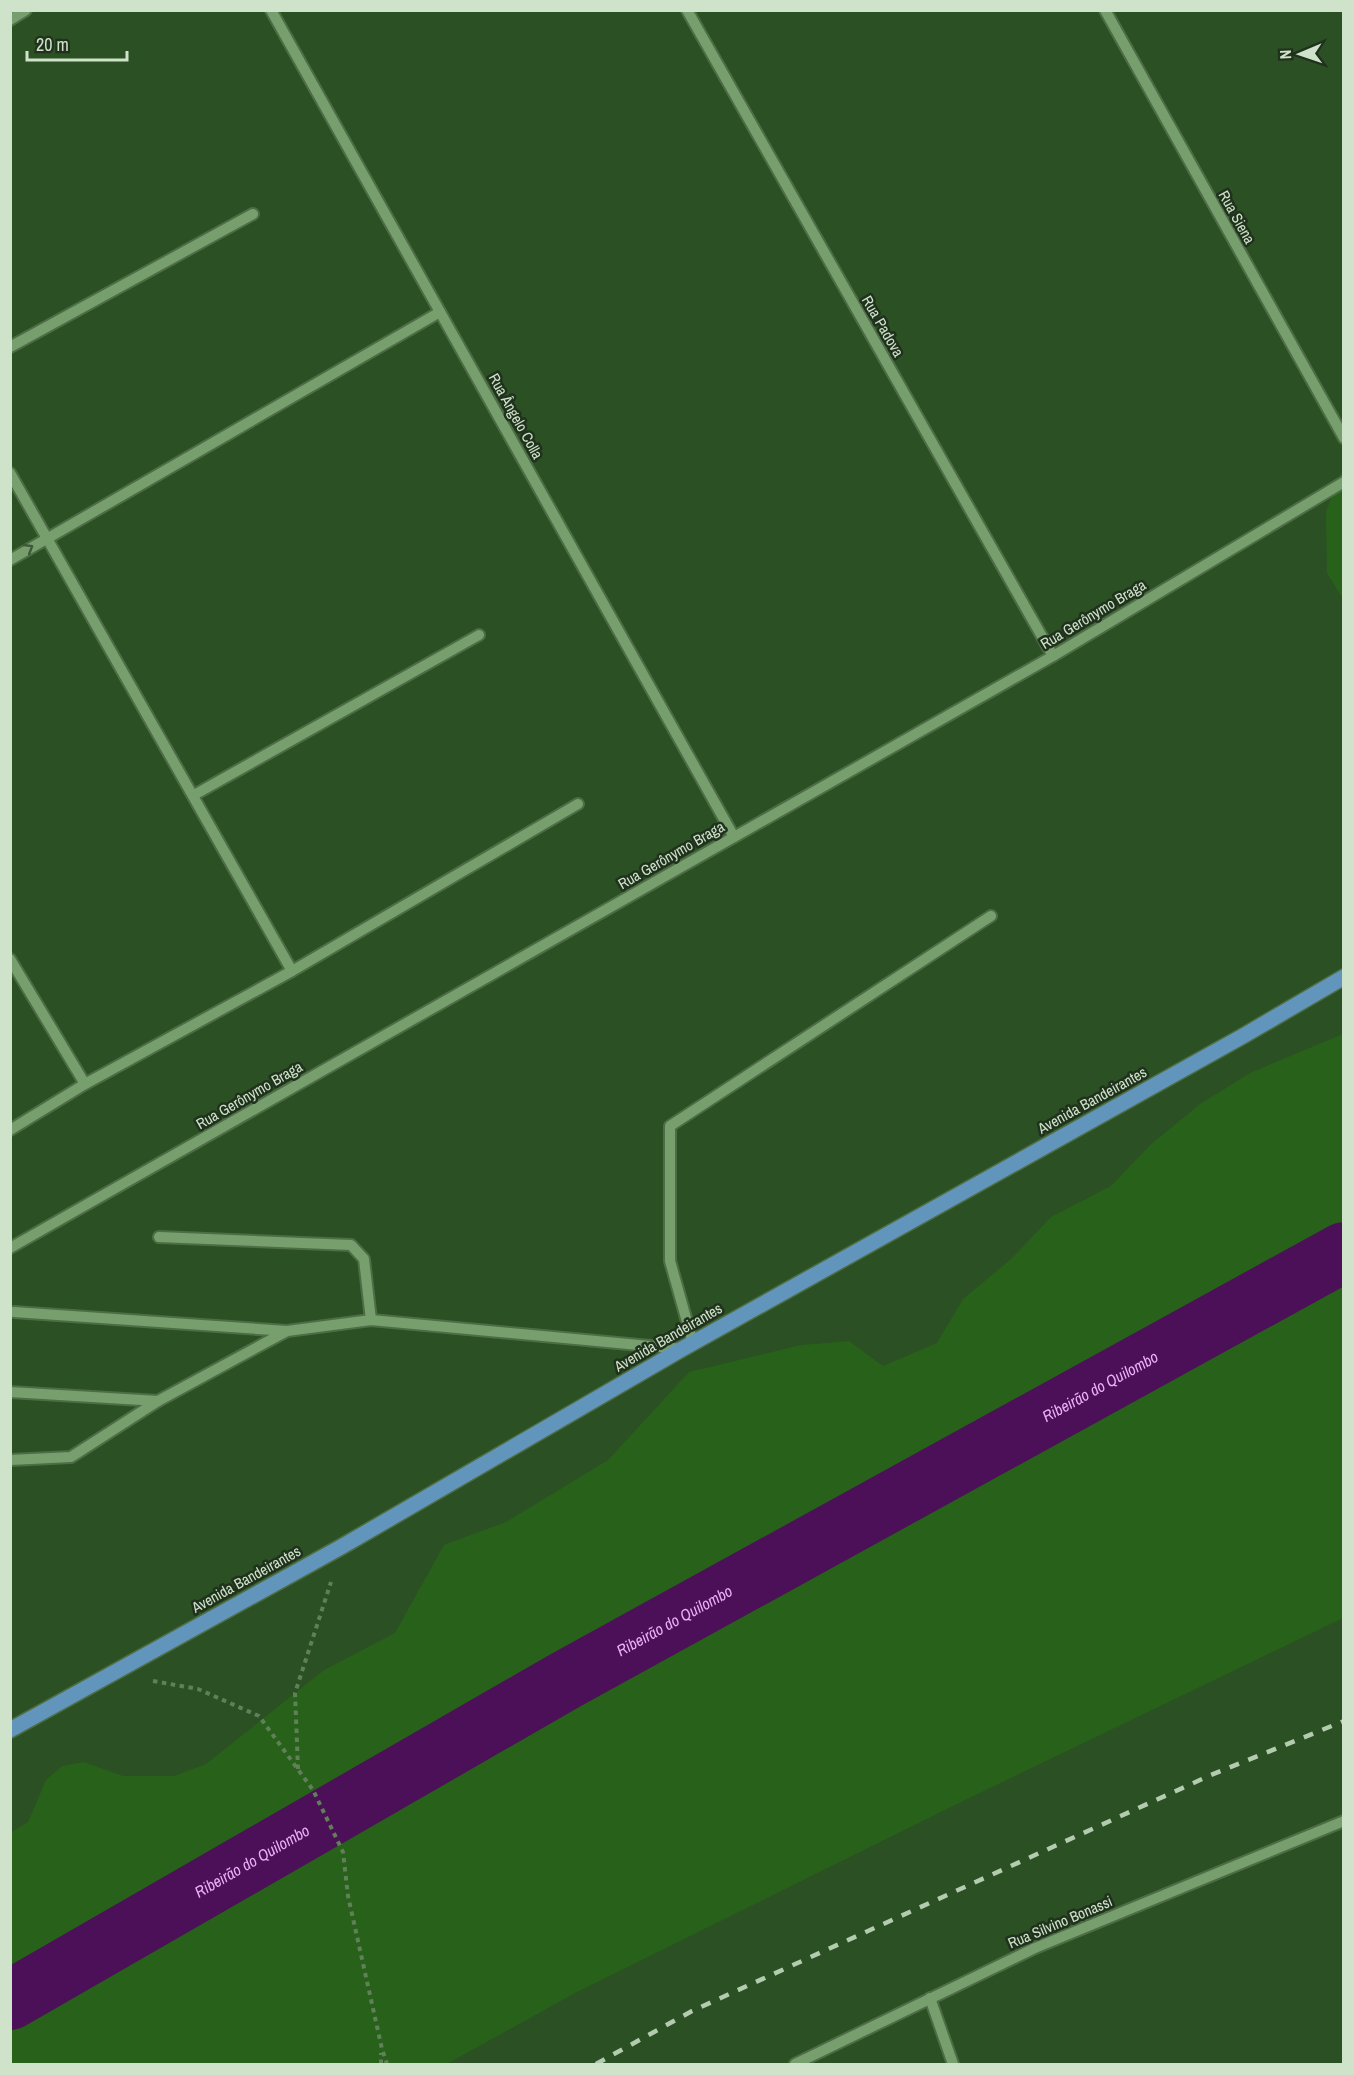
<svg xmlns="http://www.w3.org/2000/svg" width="1354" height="2075" font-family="'Archivo Narrow',sans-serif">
<rect width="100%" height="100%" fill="#2b5023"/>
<g fill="#27611a">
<path d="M1343,467V599L1327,573L1326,512Z"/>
<path d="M1343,1034V1618L963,1801L577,1992L447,2064H11V1832L28,1822L46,1780L62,1766L84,1762L123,1776H174L206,1764L324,1670L395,1633L444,1545L506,1522L608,1460L689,1372L801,1345L849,1341L883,1366L937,1343L963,1299L1012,1258L1051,1217L1111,1186L1150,1145L1200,1104L1250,1073Z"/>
</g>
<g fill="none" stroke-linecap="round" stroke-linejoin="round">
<path stroke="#4b1057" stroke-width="60" id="s1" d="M10,2000L566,1680L1344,1252"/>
<g stroke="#4d6d45" stroke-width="14">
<g id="minor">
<path d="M271,10L734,837"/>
<path d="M687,10L1053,656"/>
<path d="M1105,10L1344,438"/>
<path d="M10,20L26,10"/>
<path d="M10,347L253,214"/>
<path d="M10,473L292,971"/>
<path d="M10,560L440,312"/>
<path d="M194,795L479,635"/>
<path d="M10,959L85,1084"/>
<path d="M10,1130L85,1084L292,971L578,804"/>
<path d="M159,1237L351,1245L364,1259L371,1320"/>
<path d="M10,1248L1053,656L1344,482"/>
<path d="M14,1312L287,1331"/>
<path d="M693,1343L670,1261V1126L991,916"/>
<path d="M10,1392L158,1401"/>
<path d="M10,1460L71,1457L158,1401L287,1331L371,1320L682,1349"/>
<path d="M930,1998L953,2064"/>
<path d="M795,2064L1035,1948L1344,1821"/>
</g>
</g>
<g stroke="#4d6d45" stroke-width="18">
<path id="major" d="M10,1730L341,1547L682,1349L1243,1036L1344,977"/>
</g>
<g stroke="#608059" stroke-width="4" stroke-dasharray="4.5 4.5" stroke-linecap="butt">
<path d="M153,1681L198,1689L259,1716L313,1790L343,1852L348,1896L382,2049L387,2064"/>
<path d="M298,1769L295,1693L331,1582"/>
<path d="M381,2064V2053"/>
</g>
<use href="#minor" stroke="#779f6e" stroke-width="10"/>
<use href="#major" stroke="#6295bc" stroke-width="15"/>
<path stroke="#b3cbae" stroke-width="4.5" stroke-dasharray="10 10" stroke-linecap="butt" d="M596,2064L692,2011L1211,1775L1344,1721"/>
</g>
<defs><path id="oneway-chevron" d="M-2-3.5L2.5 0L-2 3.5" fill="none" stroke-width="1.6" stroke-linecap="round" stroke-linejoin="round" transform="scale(1.5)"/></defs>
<use stroke="#3e5839" href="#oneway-chevron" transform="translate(29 548) rotate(-31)"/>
<g text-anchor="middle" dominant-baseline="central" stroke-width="5" stroke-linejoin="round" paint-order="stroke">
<g font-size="15" fill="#cee3c9" stroke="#20311d">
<text transform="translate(1237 217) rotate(61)">Rua Siena</text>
<text transform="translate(883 326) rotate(60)">Rua Padova</text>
<text transform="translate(516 416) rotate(61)">Rua Ângelo Colla</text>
<text transform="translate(1093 614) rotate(-31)">Rua Gerônymo Braga</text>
<text transform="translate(671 855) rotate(-30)">Rua Gerônymo Braga</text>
<text transform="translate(249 1095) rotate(-30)">Rua Gerônymo Braga</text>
<text transform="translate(1092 1100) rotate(-29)">Avenida Bandeirantes</text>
<text transform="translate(668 1337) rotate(-30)">Avenida Bandeirantes</text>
<text transform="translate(246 1579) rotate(-29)">Avenida Bandeirantes</text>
<text transform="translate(1060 1922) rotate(-23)">Rua Silvino Bonassi</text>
</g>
<g font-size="16" font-style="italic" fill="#eab0f6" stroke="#20311d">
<text stroke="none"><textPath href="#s1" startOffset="1251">Ribeirão do Quilombo</textPath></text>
<text stroke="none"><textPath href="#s1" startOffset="765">Ribeirão do Quilombo</textPath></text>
<text stroke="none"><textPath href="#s1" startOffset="279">Ribeirão do Quilombo</textPath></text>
</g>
</g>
<rect width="1354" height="2075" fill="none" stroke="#cee3c9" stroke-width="24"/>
<g transform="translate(1300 54) rotate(268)" stroke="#20311d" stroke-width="4.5" paint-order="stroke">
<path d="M0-4.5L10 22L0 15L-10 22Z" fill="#cee3c9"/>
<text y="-9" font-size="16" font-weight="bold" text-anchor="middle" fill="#cee3c9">N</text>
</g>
<path d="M27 51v9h100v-9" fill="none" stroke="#cee3c9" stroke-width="3"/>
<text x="36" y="51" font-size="18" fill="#cee3c9" stroke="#20311d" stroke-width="4.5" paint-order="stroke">20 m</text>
</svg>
